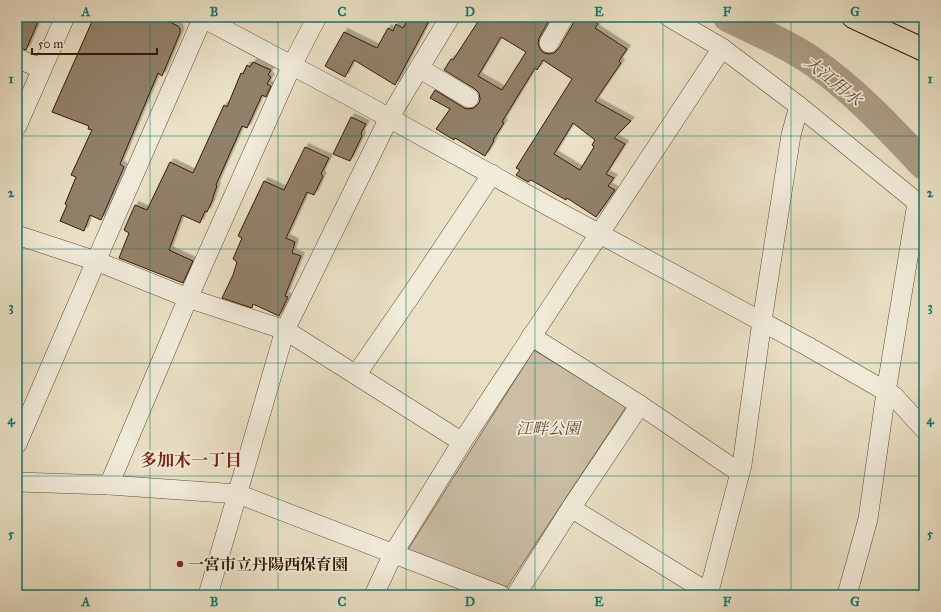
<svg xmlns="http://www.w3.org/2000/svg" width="941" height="612" font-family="'IM FELL Great Primer','Noto Serif JP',serif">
<defs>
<filter id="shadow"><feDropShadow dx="3.5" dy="-3.5" stdDeviation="0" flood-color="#0004"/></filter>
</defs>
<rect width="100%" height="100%" fill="#eae0c5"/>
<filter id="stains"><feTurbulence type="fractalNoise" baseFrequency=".005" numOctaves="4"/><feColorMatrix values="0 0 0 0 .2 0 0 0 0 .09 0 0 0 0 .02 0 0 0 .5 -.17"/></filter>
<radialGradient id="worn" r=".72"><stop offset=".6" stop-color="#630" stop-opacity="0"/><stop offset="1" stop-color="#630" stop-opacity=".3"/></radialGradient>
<path fill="#cbbea5" stroke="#7f6c56" d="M534,350L626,407L507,587L407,551Z"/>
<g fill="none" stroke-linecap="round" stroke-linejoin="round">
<path stroke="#ac9d85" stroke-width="30" d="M728,17C756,31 786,43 812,61C854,90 889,128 924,165"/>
</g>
<g fill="#92816a" stroke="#331a08" fill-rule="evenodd" filter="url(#shadow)">
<path d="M17,17H40L26,50L17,47Z"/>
<path d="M94,17H159L178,26L180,29V33L162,76L158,73L120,164L124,167L101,220L90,215L84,231L60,221L67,205L65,204L76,177L71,175L92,130L88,129L89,126L52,112Z"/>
<path d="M409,17H431L395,85L354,60L345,77L325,66L344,32L377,48L388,28L393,31L396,24L403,28Z"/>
<path d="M481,17H551L539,38L538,43L540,49L544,53L549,54L554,53L559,48L574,22L575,17H590L598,24L595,28L627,49L619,61L621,63L595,101L631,121L614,138L625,144L606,174L614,178L608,186L615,190L596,217L567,198L566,200L531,180L528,182L516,175L520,170L516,168L572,79L543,60L537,70L535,68L516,99L502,122L504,123L493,140L494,141L485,156L455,138L454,140L436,129L450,109L430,98L435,90L464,108L468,109L474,108L479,103L480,99L479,93L475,89L444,70L451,59L453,60ZM501,37L526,52L502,90L478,76ZM573,123L595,140L592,145L594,147L580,170L554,154Z"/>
<path d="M253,62L271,70L268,75L271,77L267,84L271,86L266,97L262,95L247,128L242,126L216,185L217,186L213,197V199L207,212L205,211L200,223L182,215L169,250L193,261L183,283L119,258L129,233L124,230L135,205L147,210L170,162L193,173L224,105L227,107L241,73L243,74L247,65L250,67Z"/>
<path d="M351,117L366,124L361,133L362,136L350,161L333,154Z"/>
<path d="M305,147L329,158L321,174L323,176L314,195L307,192L286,238L295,242L292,253L301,256L285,296L288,297L279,316L253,304L252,308L222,298L233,275L237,262L233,259L242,238L238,236L264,181L284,190Z"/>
</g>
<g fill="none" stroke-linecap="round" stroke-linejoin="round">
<g stroke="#614c37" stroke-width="20">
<g id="minor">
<path d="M201,17L353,98L548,206L807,346L894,396L924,429"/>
<path d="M669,17L722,48L799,106L924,208"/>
<path d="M549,43L564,17"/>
<path d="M17,58L42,69"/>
<path d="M419,68L469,98"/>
<path d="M17,126L65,17"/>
<path d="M17,235L96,261L188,298L285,330L462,442"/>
<path d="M531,336L640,405L740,473"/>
<path d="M356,375L420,282L492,174"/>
<path d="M17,444L96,261L203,17"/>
<path d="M17,482L109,485L238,494L501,595"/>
<path d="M109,485L188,298L292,65L317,17"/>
<path d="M571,508L709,593"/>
<path d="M208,595L285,330L389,118L450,17"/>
<path d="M374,595L393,554L462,442L722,48"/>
<path d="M516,595L571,508L640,405"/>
<path d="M708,595L742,465L762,321L791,135L799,106"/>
<path d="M847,595L868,519L886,392L917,203"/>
</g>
</g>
<g stroke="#331a08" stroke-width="24">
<path id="major" d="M853,17L924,50"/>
</g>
<use href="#minor" stroke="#f1ebd9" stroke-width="19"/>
<use href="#major" stroke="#eae0c5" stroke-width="22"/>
</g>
<path fill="none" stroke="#0f766e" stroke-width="1" stroke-opacity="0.55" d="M150,17V595M278,17V595M406,17V595M535,17V595M663,17V595M791,17V595M17,136H924M17,249H924M17,363H924M17,476H924"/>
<circle fill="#8f2418" stroke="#f1ebd9" stroke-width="1.5" cx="180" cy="564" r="4"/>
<g text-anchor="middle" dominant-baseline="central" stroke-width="3.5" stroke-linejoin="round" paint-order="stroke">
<g font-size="16" font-style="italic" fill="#614b37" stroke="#f1ebd9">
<text x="548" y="428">江畔公園</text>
</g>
<g font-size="16" font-weight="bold" fill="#331a08" stroke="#f1ebd9" text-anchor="start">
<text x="188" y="564">一宮市立丹陽西保育園</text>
</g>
<g font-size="17" font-style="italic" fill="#634e3a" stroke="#f1ebd9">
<text transform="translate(833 81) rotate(39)">大江用水</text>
</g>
<g font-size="17" font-weight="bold" fill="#7a1f14" stroke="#f1ebd9">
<text x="191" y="460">多加木一丁目</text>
</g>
</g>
<rect width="941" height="612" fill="none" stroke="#eae0c5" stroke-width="44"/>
<path d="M32 48v6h125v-6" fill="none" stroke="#331a08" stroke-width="2"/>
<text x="38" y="48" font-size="12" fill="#331a08" stroke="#f1ebd9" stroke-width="3" paint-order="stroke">50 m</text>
<rect x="22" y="22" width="897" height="568" fill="none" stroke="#0f766e" stroke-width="1.5"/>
<g font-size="13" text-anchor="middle" font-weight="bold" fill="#0f766e">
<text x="86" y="16">A</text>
<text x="214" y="16">B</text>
<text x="342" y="16">C</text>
<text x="470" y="16">D</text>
<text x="599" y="16">E</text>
<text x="727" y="16">F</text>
<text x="855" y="16">G</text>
<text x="11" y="83">1</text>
<text x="930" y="83">1</text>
<text x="11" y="197">2</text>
<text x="930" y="197">2</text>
<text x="11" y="311">3</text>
<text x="930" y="311">3</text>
<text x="11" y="424">4</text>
<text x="930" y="424">4</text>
<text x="11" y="538">5</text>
<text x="930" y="538">5</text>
<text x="86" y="606">A</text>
<text x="214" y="606">B</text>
<text x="342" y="606">C</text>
<text x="470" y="606">D</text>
<text x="599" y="606">E</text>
<text x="727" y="606">F</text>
<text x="855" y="606">G</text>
</g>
<rect width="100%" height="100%" filter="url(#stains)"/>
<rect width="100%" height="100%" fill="url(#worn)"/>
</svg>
